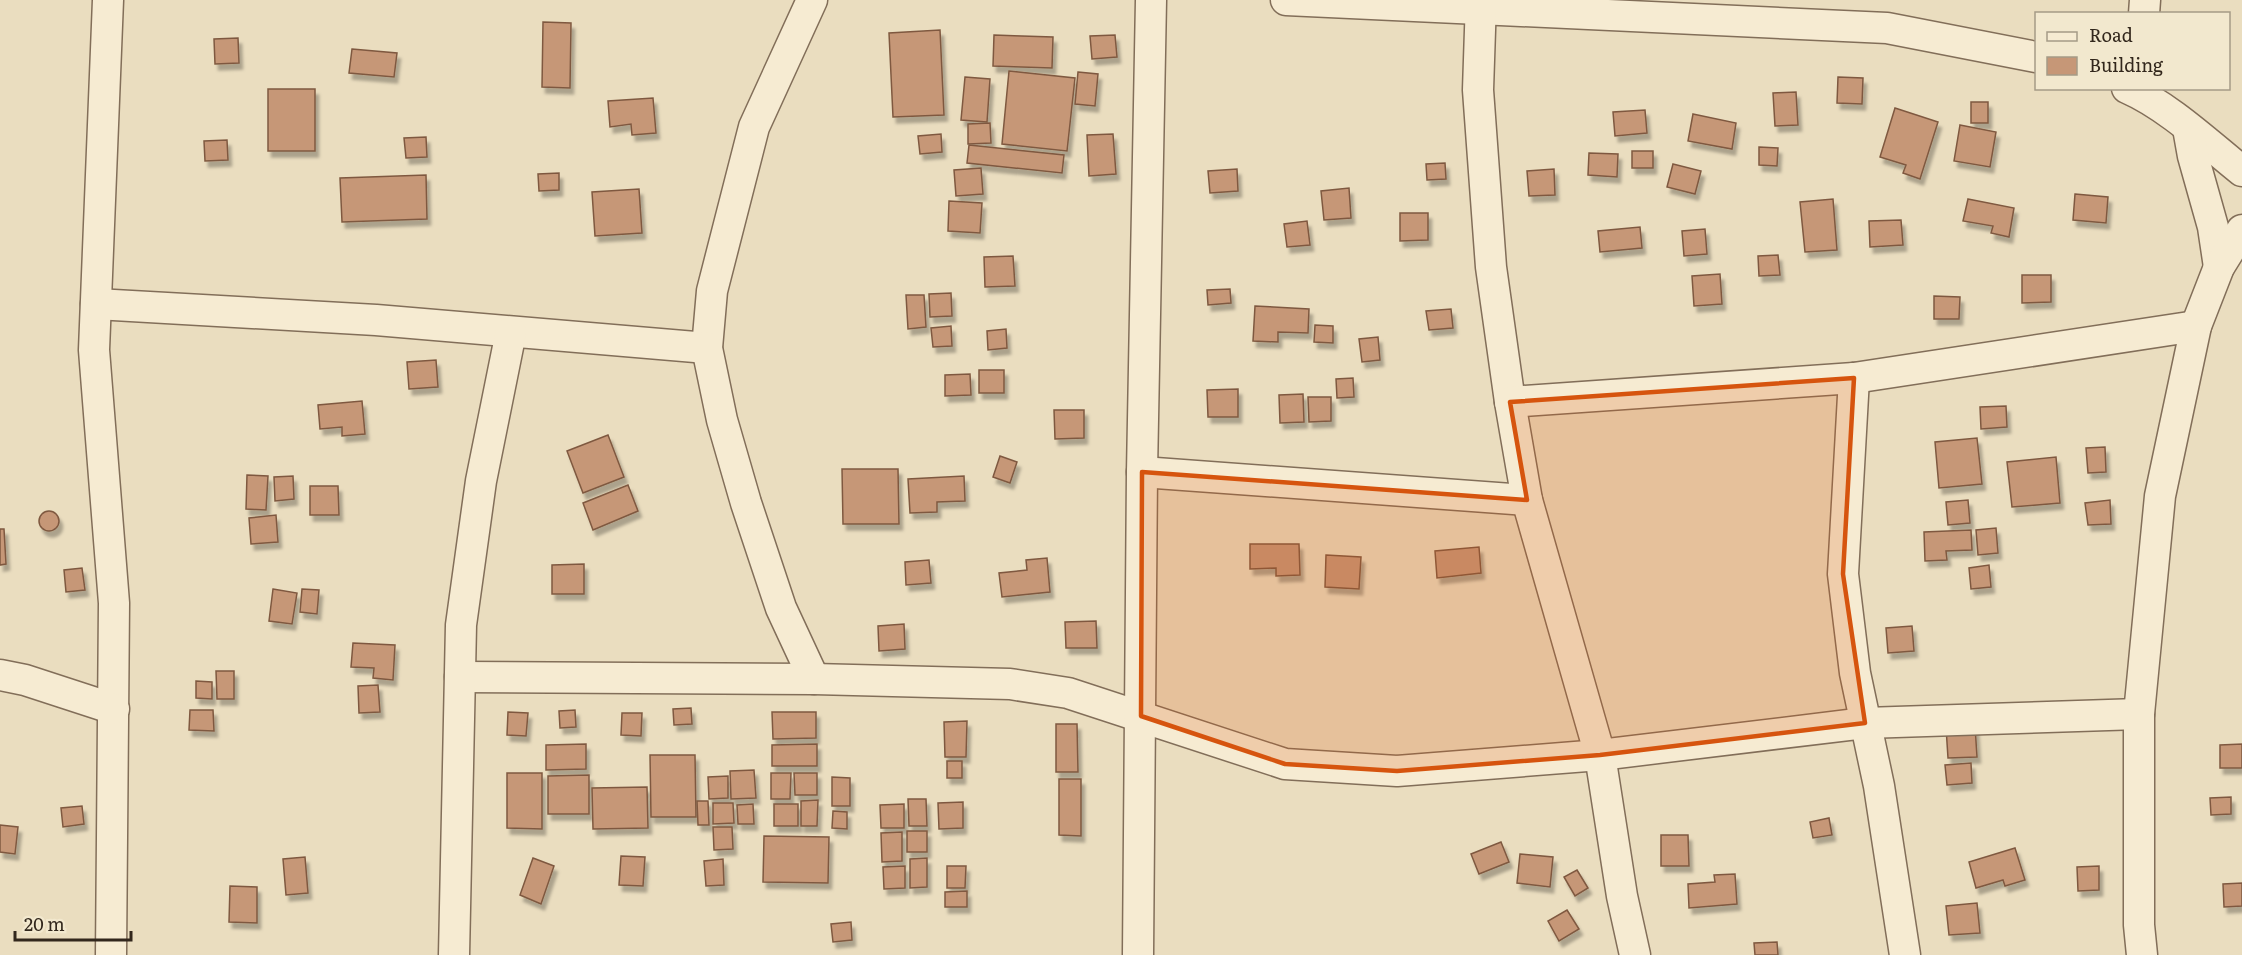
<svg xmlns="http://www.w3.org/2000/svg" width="2242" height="955" font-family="Literata,serif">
<defs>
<filter id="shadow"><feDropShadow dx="3.5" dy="6" stdDeviation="1.5" flood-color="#0004"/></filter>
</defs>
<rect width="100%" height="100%" fill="#eaddbf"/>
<g fill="#c69777" stroke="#7f5940" stroke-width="1.5" filter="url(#shadow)">
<path d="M543,22L571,23L570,88L542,87Z"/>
<path d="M940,30L944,115L893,117L889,33Z"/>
<path d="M994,35L1053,37L1052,68L993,66Z"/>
<path d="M1115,35L1117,57L1092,59L1090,36Z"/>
<path d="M238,38L239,63L215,64L214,39Z"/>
<path d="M352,49L397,53L394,77L349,73Z"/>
<path d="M1009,71L1075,78L1067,151L1002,144Z"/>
<path d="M1078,72L1098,74L1095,106L1075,104Z"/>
<path d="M965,77L990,79L987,122L961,120Z"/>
<path d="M1838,77L1863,78L1862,104L1837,103Z"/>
<rect x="268" y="89" width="47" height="62"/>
<path d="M1796,92L1798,125L1775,126L1773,93Z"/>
<path d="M653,98L656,133L632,135L631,124L610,127L608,101Z"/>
<rect x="1971" y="102" width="17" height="21"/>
<path d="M1895,108L1938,122L1920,179L1903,173L1906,165L1880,157Z"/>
<path d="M1645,110L1647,133L1615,136L1613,112Z"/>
<path d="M1693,114L1736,123L1732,149L1688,141Z"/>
<path d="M990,123L991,143L968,144V124Z"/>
<path d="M1960,125L1996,132L1990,167L1954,161Z"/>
<path d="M941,134L942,152L920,154L918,136Z"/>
<path d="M1113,134L1116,174L1089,176L1087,135Z"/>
<path d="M426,137L427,157L406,158L404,138Z"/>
<path d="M227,140L228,160L205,161L204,141Z"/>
<path d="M969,145L1064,155L1062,173L967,163Z"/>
<path d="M1759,147L1778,148L1777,166L1759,165Z"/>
<rect x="1632" y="151" width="21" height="17"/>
<path d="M1589,153L1618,154L1617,177L1588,175Z"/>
<path d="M1445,163L1446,179L1427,180L1426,164Z"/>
<path d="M1673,164L1701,171L1695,194L1667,187Z"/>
<path d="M981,168L983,194L956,196L954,170Z"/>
<path d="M1237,169L1238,191L1210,193L1208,171Z"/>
<path d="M1554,169L1555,195L1529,196L1527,171Z"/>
<path d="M559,173V190L539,191L538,174Z"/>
<path d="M426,175L427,219L342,222L340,178Z"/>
<path d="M1349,188L1351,218L1324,220L1321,191Z"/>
<path d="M639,189L642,233L595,236L592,192Z"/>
<path d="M2075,194L2108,197L2106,223L2073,220Z"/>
<path d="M1833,199L1837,250L1805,252L1800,202Z"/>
<path d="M1968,199L2014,208L2009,237L1991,233L1993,226L1963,221Z"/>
<path d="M949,201L982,203L980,233L948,231Z"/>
<path d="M1400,213H1428V240L1400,241Z"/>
<path d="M1901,220L1903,245L1870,247L1869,221Z"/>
<path d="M1307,221L1310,245L1287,247L1284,224Z"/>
<path d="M1640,227L1642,248L1600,252L1598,231Z"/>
<path d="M1705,229L1707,254L1684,256L1682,231Z"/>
<path d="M1778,255L1780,275L1759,276L1758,256Z"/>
<path d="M1013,256L1015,286L985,287L984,257Z"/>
<path d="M1720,274L1722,304L1694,306L1692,276Z"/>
<path d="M2022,275H2051V302L2022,303Z"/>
<path d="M1230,289L1231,303L1208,305L1207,290Z"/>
<path d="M951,293L952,316L930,317L929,294Z"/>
<path d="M906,295H924L926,327L908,329Z"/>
<path d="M1934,296L1960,297L1959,319H1934Z"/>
<path d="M1255,306L1309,309L1308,333L1278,332V342L1253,341Z"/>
<path d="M1451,309L1453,328L1429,330L1426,311Z"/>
<path d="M1315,325L1333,326V343L1314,342Z"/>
<path d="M951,326L952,346L933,347L931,328Z"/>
<path d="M1006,329L1007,348L988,350L987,331Z"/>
<path d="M1378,337L1380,360L1362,362L1359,339Z"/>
<path d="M436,360L438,387L409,389L407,362Z"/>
<rect x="979" y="370" width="25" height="23"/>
<path d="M970,374L971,395L945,396V375Z"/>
<path d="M1353,378L1354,397L1337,398L1336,379Z"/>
<path d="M1238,389V417H1208L1207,390Z"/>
<path d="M1303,394L1304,422L1280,423L1279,395Z"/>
<path d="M1308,397H1331V421L1309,422Z"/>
<path d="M362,401L365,434L342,436V427L320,429L318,405Z"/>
<path d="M2006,406L2007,427L1981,429L1980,407Z"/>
<path d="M1054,410H1084V438L1055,439Z"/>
<path d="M608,435L624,477L583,493L567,451Z"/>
<path d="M1977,438L1982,484L1939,488L1935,442Z"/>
<path d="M2105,447L2106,472L2088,473L2086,448Z"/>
<path d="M1000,456L1017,462L1010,483L993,477Z"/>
<path d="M2056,457L2060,503L2012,507L2007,462Z"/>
<path d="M842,469H898L899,524H843Z"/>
<path d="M247,475L268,476L266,510L246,509Z"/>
<path d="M293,476L294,499L275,501L274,477Z"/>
<path d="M964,476L965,501L937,502V512L910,513L908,479Z"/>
<path d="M628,485L638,511L593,530L583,503Z"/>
<path d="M310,486H338L339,515H310Z"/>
<path d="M1968,500L1970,523L1948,525L1946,502Z"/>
<path d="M2110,500L2111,524L2088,525L2085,503Z"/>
<circle cx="49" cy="521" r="10"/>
<path d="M276,515L278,542L251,544L249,518Z"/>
<path d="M1996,528L1998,553L1978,555L1976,530Z"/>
<path d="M0,529H4L6,564L0,565Z"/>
<path d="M1971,530L1972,550L1946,551L1947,560L1925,561L1924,532Z"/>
<path d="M1250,544H1299L1300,575L1276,576V568L1250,569Z"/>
<path d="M1479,547L1481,573L1437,578L1435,551Z"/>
<path d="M1326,555L1361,557L1359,589L1325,587Z"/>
<path d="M1047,558L1050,592L1002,597L999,573L1027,570L1026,560Z"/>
<path d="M929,560L931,583L906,585L905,562Z"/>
<path d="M584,564V594H552V565Z"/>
<path d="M1989,565L1991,587L1971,589L1969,568Z"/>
<path d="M82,568L85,590L66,592L64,570Z"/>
<path d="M273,589L297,593L292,624L269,621Z"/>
<path d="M302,589L319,590L317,614L300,612Z"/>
<path d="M1096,621L1097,648H1066L1065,622Z"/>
<path d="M904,624L905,649L879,651L878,626Z"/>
<path d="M1912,626L1914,651L1888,653L1886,628Z"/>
<path d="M353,643L395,645L393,680L373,678L374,668L351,667Z"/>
<path d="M216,671H234V699H217Z"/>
<path d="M196,681L212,682V699L196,698Z"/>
<path d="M378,685L380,712L359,713L358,686Z"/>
<path d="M691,708L692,724L674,725L673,709Z"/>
<path d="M190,710H213L214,731L189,730Z"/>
<path d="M575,710L576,727L560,728L559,711Z"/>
<path d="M508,712L528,713L526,736L507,735Z"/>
<path d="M772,712H816V738L773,739Z"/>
<path d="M622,713H642L641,736L621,735Z"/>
<path d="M967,721L966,757H945L944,722Z"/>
<path d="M1056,724H1077L1078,772H1056Z"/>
<path d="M1975,726L1977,757L1948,758L1946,727Z"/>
<path d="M586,744V769L546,770V745Z"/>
<path d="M817,744V766H772V745Z"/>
<path d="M2242,744V768H2220V745Z"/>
<path d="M650,755H695L696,817H651Z"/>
<rect x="947" y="761" width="15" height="17"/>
<path d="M1971,763L1972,783L1947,785L1945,765Z"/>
<path d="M754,770L756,798L731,799L730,771Z"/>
<path d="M507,773H542V829L507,828Z"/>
<path d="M771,773H791L790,799H771Z"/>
<path d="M794,773H817V795H795Z"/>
<path d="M589,775V814H548V776Z"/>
<path d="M728,776V798L709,799L708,777Z"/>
<path d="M832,777L850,778V806H832Z"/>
<path d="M1059,779H1081V836L1059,835Z"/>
<path d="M647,787L648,828L593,829L592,788Z"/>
<path d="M2231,797V814L2211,815L2210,798Z"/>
<path d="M908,799H926L927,826H909Z"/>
<path d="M818,800L817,826H801V801Z"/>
<path d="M697,801H708L709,825H698Z"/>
<path d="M963,802V828L939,829L938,803Z"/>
<path d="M713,803H733L734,823L713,824Z"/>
<path d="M753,804L754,824H738L737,805Z"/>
<rect x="774" y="804" width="24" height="22"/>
<path d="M904,804V828H881L880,805Z"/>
<path d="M82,806L84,824L63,827L61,808Z"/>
<path d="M833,811L847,812V829L832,828Z"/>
<path d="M1829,818L1832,835L1813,838L1810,822Z"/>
<path d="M0,825L18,827L15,854L0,852Z"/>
<path d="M713,827H732L733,849L714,850Z"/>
<rect x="907" y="831" width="20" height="21"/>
<path d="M902,832V861L882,862L881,833Z"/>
<path d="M1661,835H1688L1689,866H1661Z"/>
<path d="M764,836L829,837L828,883L763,882Z"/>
<path d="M1501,842L1509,862L1479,874L1471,854Z"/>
<path d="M2015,848L2025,880L2005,886L2003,880L1976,888L1969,862Z"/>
<path d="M1520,854L1553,857L1550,887L1517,883Z"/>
<path d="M621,856L645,857L643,886L619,885Z"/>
<path d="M305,857L308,893L286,895L283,859Z"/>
<path d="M533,858L554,866L541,904L520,895Z"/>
<path d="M927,858V887L910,888V859Z"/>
<path d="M723,859L724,885L706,886L704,861Z"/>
<path d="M905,866V888L884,889L883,867Z"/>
<path d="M947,866H966L965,888H947Z"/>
<path d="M2099,866V890L2078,891L2077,867Z"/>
<path d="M1577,870L1588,888L1575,896L1564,877Z"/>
<path d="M1735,874L1737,904L1689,908L1688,884L1715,882L1714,875Z"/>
<path d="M2242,883V906L2224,907L2223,884Z"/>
<path d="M230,886L257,887V923L229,922Z"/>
<path d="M967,891V907H945V892Z"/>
<path d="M1977,903L1980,933L1949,935L1946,906Z"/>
<path d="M1567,910L1579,929L1559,941L1548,921Z"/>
<path d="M851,922L852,940L833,942L831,924Z"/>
<path d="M1777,942L1778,955H1755L1754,943Z"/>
</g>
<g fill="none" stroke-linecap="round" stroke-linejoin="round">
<g stroke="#826e59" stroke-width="33">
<g id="street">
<path d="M108,0L94,350L114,603L111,955"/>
<path d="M812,0L754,127L712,291L707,348L722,420L746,503L781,608L814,679"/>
<path d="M1286,0L1887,28L2036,57"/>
<path d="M1481,0L1478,90L1491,267L1510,402L1527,500L1600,755L1622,896L1635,955"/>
<path d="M2144,14L2145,0"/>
<path d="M2127,88C2168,106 2207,143 2242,171"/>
<path d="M2188,128L2193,156L2213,227L2219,267"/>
<path d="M96,304L376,320L707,348"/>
<path d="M1854,378L1843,574L1855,673L1879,786L1905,955"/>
<path d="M1510,402L1854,378L2196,326"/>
<path d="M1142,472L1527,500"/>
<path d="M0,675L25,680L114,709"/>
<path d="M460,677L814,679L1010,684L1068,693L1285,764L1397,771L1600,755L1865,723L2139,714"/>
<path d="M454,955L461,625L481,481L511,332"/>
<path d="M1138,955L1142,472L1151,0"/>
<path d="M2142,955L2139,925V714L2160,496L2196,326L2219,267L2242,230"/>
</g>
</g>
<use href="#street" stroke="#f6ebd2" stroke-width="30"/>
</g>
<path fill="#d6540e" fill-opacity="0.2" stroke="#d6540e" stroke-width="4.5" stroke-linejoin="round" d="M1854,378L1843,574L1865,723L1600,755L1397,771L1285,764L1141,716L1142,472L1527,500L1510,402Z"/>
<rect x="2035" y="12" width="195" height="78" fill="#f2e8ce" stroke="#a59b87" stroke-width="1.5"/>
<rect x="2047" y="32" width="30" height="9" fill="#f6ebd2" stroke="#a59b87" stroke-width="1.5"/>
<text x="2089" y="42" font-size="18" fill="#32271c">Road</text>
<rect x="2047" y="57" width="30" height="18" fill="#c69777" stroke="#a59b87" stroke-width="1.5"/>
<text x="2089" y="72" font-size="18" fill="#32271c">Building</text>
<path d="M15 931v9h116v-9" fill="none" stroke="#32271c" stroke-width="3"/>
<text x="24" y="931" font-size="18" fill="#32271c" stroke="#f2e8ce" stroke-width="4.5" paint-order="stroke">20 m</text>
</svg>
